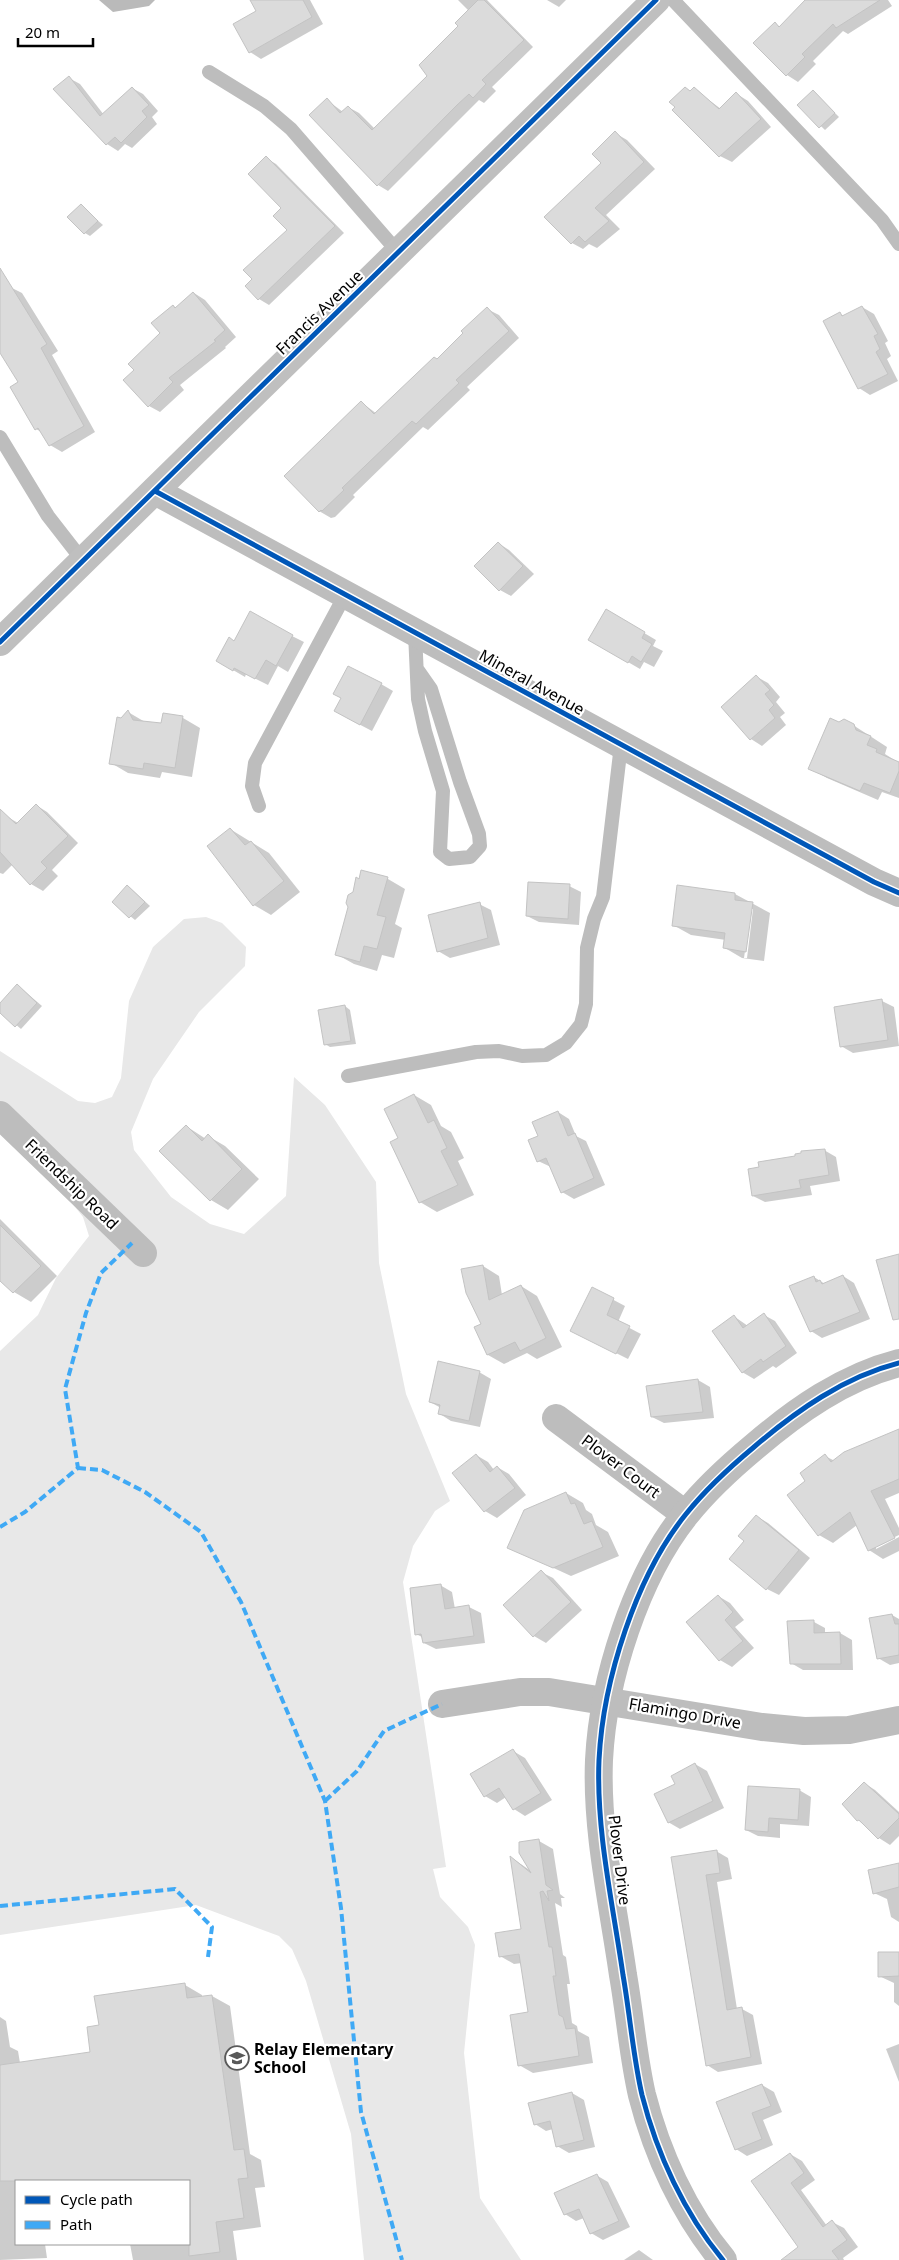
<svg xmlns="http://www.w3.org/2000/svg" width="899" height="2260" font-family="'Noto Sans',sans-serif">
<rect width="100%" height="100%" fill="#fff"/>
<path fill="#e8e8e8" d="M206,917L222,923L246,947L245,966L199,1012L153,1079L131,1132L134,1150L171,1197L210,1224L244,1234L286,1196L294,1077L325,1105L376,1182L379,1263L406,1394L450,1501L435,1511L413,1546L403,1582L446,1867L433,1869L440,1897L468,1927L475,1945L464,2053L480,2198L521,2260H364L351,2134L306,1981L292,1949L279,1936L196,1905L0,1935V1351L38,1315L56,1278L89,1236L83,1217L0,1111V1051L78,1101L95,1103L112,1097L121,1078L129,1001L153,947L184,919Z"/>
<path fill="#bababa" d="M99,0H155L149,6L113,12Z"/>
<g fill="#0003" fill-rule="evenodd">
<path d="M264,0H310L323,24L261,59L250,52L258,11Z"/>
<path d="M458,0H487L533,47L492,87L496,91L484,103L479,100L388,191L378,185L327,100L343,112L348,107L359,113L375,129L429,76L469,11Z"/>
<path d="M547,0H566L559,7Z"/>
<path d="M807,0H888L892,6L848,34L843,31L813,61L816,64L798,82L787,75L775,24L781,27Z"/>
<path d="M69,78L80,84L104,115L132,88L143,94L158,111L152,117L157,124L132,148L125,144L118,151L107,144L55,89Z"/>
<path d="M685,88L691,92L694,89L721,109L737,94L748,101L771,127L732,162L720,156Z"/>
<path d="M813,91L839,117L825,130L799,105Z"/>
<path d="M615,133L627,140L655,169L606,215L620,229L597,248L589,244L583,249L572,243Z"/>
<path d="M266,158L276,164L344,233L269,305L259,299L254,279L288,230Z"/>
<path d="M81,206L103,225L90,236L85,233Z"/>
<path d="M10,287L22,293L58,351L52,355L95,432L62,452L50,445L43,433L36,429L12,388L19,383L0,350V293Z"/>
<path d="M194,293L205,300L236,337L225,347L226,348L180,385L184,390L160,412L149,406L162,333L173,306L177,308Z"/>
<path d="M862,307L874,314L888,341L885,343L891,356L887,359L898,381L870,395L859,388L840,314L844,316Z"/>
<path d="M487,309L499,315L519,338L467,387L470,390L428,430L423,427L353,495L355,497L335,517L331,518L319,511L361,402L377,414L437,360Z"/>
<path d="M498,543L509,550L534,574L511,596L500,590Z"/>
<path d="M607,611L656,640L653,646L663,651L654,667L644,662L640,669L590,640Z"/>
<path d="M292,636L304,642L288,672L278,666L268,685L246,674L245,677L233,670L235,642Z"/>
<path d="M757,677L768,683L780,697L776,702L785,713L780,717L786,725L762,746L751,739Z"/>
<path d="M381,684L393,691L372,731L347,718Z"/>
<path d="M128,712L145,722L162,724L164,714L183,718L200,728L192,777L162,772L160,778L128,773L111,763L121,719Z"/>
<path d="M839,724L853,725L887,747L885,754L899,763V798L882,792L878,800L827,778L809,768Z"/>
<path d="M36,805L47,812L78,843L52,870L58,876L43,891L31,884L13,864L3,874L0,873V823L6,816L18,823Z"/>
<path d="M230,829L269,853L300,892L271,915L254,905Z"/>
<path d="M362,871L388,879L405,889L395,924L402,928L394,958L382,955L377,971L354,964L336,954Z"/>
<path d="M128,886L150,906L135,920L113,902Z"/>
<path d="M569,886L581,892L579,925L539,922L527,916Z"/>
<path d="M678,886L735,894L770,913L764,961L742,958L725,948L726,940L691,935L673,925ZM751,909H753L747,958H744Z"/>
<path d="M479,904L491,910L500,945L450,958L438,951Z"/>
<path d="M22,989L42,1006L21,1029L0,1011V1005Z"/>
<path d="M882,1001L894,1007L899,1046L853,1053L841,1046Z"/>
<path d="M345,1006L350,1010L356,1044L330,1047L325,1044Z"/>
<path d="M414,1095L431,1105L441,1126L451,1132L464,1158L458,1161L474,1195L437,1212L420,1202L400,1139Z"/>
<path d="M558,1112L569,1119L576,1136L586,1141L605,1185L574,1199L562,1192L551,1167L538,1161L539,1137Z"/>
<path d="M186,1126L206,1139L208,1136L225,1146L259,1179L228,1210L211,1200Z"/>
<path d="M824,1150L836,1157L840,1181L810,1186L812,1195L765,1202L753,1196Z"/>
<path d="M0,1219L57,1276L31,1302L14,1292L0,1279Z"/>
<path d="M483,1266L499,1276L502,1295L521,1286L537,1296L562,1347L537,1359L527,1353L504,1364L488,1355L482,1325Z"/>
<path d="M843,1276L854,1283L870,1319L822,1338L811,1331L814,1277L825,1284Z"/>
<path d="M593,1289L625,1306L618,1322L641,1334L628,1359L584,1337Z"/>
<path d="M764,1315L775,1321L797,1353L776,1368L773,1366L754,1379L742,1372L735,1317L748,1326Z"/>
<path d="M479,1372L491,1379L480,1427L451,1421L440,1414L441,1408L430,1402Z"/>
<path d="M698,1380L710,1387L714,1418L664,1423L652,1417Z"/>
<path d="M899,1430V1493L885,1499L899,1528V1535L876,1546V1549L899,1537V1551L883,1559L869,1550L857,1525L833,1543L819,1535L807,1481L825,1456L835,1461Z"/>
<path d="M476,1455L488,1462L494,1470L497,1467L509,1474L526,1495L497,1518L485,1511Z"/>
<path d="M566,1493L583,1503L586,1510L592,1514L596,1525L608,1532L619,1556L571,1576L508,1547Z"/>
<path d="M756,1516L768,1523L810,1558L779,1595L767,1589L731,1559L746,1541Z"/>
<path d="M541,1572L553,1578L582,1610L546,1643L534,1636L505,1605Z"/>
<path d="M440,1585L452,1592L455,1609L469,1607L481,1613L485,1643L436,1649L424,1643V1638L416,1634Z"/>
<path d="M718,1596L730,1603L744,1620L735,1627L754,1648L732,1667L720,1660Z"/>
<path d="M892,1615L899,1619V1663L890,1665L878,1658Z"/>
<path d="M814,1622L825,1628V1634L840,1633L852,1640L853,1670H803L791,1663Z"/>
<path d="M513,1751L525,1758L552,1800L525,1816L514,1809L506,1797L497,1803L485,1796L472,1775Z"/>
<path d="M695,1764L707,1771L724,1808L680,1829L668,1822L676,1784Z"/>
<path d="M864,1783L875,1790L899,1812V1836L890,1845L879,1838L858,1820Z"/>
<path d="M799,1790L811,1797L809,1826L780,1824V1838L758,1836L746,1830Z"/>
<path d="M539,1841L553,1849L560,1894L565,1898H561L562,1907L555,1903L563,1955L566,1957L570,1984H567L572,2023L577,2026L578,2031L589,2037L593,2063L533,2073L519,2065L529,2013L522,1963L514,1964L500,1956L523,1930L512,1858L531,1871Z"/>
<path d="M716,1851L728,1858L732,1879L717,1882L737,2009H742L753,2015L762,2064L718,2072L707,2065L673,1858Z"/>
<path d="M899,1865V1922L891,1917L887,1899L874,1893Z"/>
<path d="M899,1954V2006L894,2002V1983L879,1976Z"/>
<path d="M185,1985L202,1995V1997L212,1996L230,2006L250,2154L261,2160L265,2187L255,2188L261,2227L233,2231L237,2260H133L130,2244H189V2181H16V2244H45L47,2258L0,2260V2017L6,2021L10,2047L18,2051L20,2063L92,2054L100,2026Z"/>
<path d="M899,2044V2082L886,2049Z"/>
<path d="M762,2085L774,2092L782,2112L763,2120L773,2145L747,2156L736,2149Z"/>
<path d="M572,2093L584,2100L595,2147L569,2153L557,2146L553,2129L546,2131L535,2124Z"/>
<path d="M790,2154L802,2161L815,2180L801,2190L827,2226L832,2222L844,2228L858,2247L843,2258L844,2260H803L800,2247L753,2181Z"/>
<path d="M596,2175L608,2182L630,2227L603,2240L591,2233L584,2218L576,2221L565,2214Z"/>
<path d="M639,2250L653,2260H624Z"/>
</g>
<g fill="#dbdbdb" stroke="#c3c3c3">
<path d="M250,0H303L312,17L249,53L233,24L256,11Z"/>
<path d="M478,0H484L524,40L482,80L486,84L473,98L469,94L457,105L377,186L309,115L327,98L340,113L348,106L372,130L427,76L419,65L458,26L455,23Z"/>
<path d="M805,0H880L836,28L833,24L802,54L805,57L786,76L753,43L775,22L779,27Z"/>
<path d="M69,76L100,116L132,87L149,105L142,111L147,117L121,143L115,137L106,145L53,89Z"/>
<path d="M685,87L690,91L694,87L719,109L736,92L761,119L719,157L672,110L675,107L669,102Z"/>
<path d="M813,90L835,113L819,128L797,105Z"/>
<path d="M615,131L644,162L595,208L609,221L585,242L579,236L571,244L544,217L601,163L592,154Z"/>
<path d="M266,156L335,226L258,300L245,286L252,279L243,270L287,230L273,216L281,208L248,174Z"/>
<path d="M81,204L98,221L84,234L67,217Z"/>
<path d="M0,268L47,344L41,348L84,426L49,446L38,428L35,430L10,387L18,382L0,353Z"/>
<path d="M193,292L225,330L214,340L216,341L169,378L173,382L148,407L123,380L134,370L128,364L160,333L151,323L173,305L175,308Z"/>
<path d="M862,306L878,334L874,336L880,349L876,352L888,374L858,389L823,321L840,312L842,316Z"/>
<path d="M487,307L509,331L456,380L459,383L416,424L412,421L342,488L344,490L322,511L321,510L319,512L284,476L361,401L374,414L434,357L437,359L463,333L461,331Z"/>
<path d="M498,542L523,566L499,591L474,566Z"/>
<path d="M606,609L645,632L642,638L652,644L641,662L632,656L628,663L588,640Z"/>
<path d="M250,611L293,635L276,666L266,660L255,679L234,668L233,671L216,661L229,637L234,641Z"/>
<path d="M348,666L382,683L360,725L334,711L341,698L333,694Z"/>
<path d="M756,675L770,690L765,694L774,705L769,710L775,718L750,740L721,707Z"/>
<path d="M128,710L133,720L161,723L163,713L183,716L175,768L144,763L143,769L109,764L117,717L121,718Z"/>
<path d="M830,718L839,722L844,719L854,724L856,730L871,736L867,745L877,749L876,752L899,762V771L890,793L864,783L860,791L808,769Z"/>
<path d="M36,804L68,836L41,862L47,868L30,885L0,852V809L16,824Z"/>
<path d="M230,828L245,845L251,841L284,881L253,906L207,846Z"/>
<path d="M361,870L388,877L377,915L386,917L377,949L364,946L360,962L335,955L348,907L346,903L348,895L353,892L356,877L359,879Z"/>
<path d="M528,882L570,884L568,919L526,916Z"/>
<path d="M127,885L145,902L129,918L112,902Z"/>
<path d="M677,885L735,893V900L753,902L746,952L723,948L725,933L672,926Z"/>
<path d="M480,902L488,938L437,952L428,915Z"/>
<path d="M17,984L37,1003L15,1027L0,1013V1003Z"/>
<path d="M882,999L888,1040L840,1047L834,1007Z"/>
<path d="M345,1005L351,1041L324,1045L318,1010Z"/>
<path d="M414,1094L428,1123L434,1120L447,1148L441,1151L458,1185L419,1203L390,1142L398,1138L384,1109Z"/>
<path d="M558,1111L568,1136L575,1133L594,1178L561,1193L546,1158L537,1162L528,1140L538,1136L532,1122Z"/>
<path d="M186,1125L202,1141L208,1134L242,1169L210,1201L159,1151Z"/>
<path d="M825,1149L829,1175L799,1180L801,1188L752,1196L748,1169L759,1167L758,1162L795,1156V1154L801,1153V1151Z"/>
<path d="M0,1225L41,1266L13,1293L0,1281Z"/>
<path d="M899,1254V1319L893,1320L876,1260Z"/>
<path d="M483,1265L489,1300L521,1285L546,1338L520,1351L515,1342L487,1355L474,1327L481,1324L466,1293L461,1269Z"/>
<path d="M843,1275L860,1312L810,1332L789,1286L814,1276L816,1282L820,1280L822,1284Z"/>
<path d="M592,1287L614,1298L607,1315L630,1326L616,1354L570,1331Z"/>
<path d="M764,1313L786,1346L763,1362L761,1359L742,1373L712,1331L734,1315L743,1328Z"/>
<path d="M438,1361L480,1371L469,1421L438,1414L440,1405L429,1402Z"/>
<path d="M698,1379L703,1412L651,1417L646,1386Z"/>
<path d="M899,1429V1479L871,1491L895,1538L868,1551L850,1512L818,1536L787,1495L805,1481L800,1473L825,1454L831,1462L844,1452Z"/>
<path d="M476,1454L490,1472L497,1466L515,1488L484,1512L452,1473Z"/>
<path d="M566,1492L571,1504L575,1503L584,1524L592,1521L603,1547L553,1568L507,1548L524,1510Z"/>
<path d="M756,1515L799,1550L766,1590L729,1559L744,1541L738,1536Z"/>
<path d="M541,1570L571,1602L533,1637L503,1605Z"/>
<path d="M441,1584L445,1609L469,1605L474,1636L423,1643L421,1634L415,1635L410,1588Z"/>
<path d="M718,1595L733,1612L725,1620L743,1641L719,1661L686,1622Z"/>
<path d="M892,1614L895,1624H899V1655L877,1659L869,1618Z"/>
<path d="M814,1620V1633L840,1632L841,1664H790L787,1621Z"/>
<path d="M513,1749L541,1793L513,1810L499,1788L484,1797L470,1774Z"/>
<path d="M695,1763L713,1801L668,1823L654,1794L675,1784L671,1776Z"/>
<path d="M864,1782L899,1814V1818L878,1839L859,1820L857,1821L842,1804Z"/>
<path d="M748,1786L800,1789L798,1820L769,1818L768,1832L745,1830Z"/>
<path d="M539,1839L546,1885L553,1890L547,1891L549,1901L543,1891L540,1892L549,1947H552L556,1976H553L559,2015L563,2017L566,2029L575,2028L579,2056L518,2066L510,2015L528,2012L519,1954L499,1957L495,1933L521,1929L510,1856L531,1873L519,1853V1842Z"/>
<path d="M717,1850L720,1873L706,1875L727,2010L742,2007L751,2057L706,2066L671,1857Z"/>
<path d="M899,1863V1887L873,1894L868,1870Z"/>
<path d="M878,1952H899V1976L878,1977Z"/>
<path d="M185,1983L187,1998L212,1995L234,2150L244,2149L248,2178L238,2179L244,2218L216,2222L220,2252L189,2256V2181H0V2065L90,2052L87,2027L99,2025L94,1996Z"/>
<path d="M762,2084L771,2106L752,2113L762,2139L735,2150L716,2102Z"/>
<path d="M572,2092L584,2140L556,2147L550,2121L534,2125L528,2103Z"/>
<path d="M790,2153L804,2173L791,2183L823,2227L832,2220L847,2240L832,2251L839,2260H781L798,2247L751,2181Z"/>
<path d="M597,2174L619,2221L590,2234L579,2209L564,2215L554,2193Z"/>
</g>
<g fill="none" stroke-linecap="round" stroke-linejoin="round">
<g stroke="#bdbdbd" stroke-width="14">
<path d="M673,0L882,220L899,244"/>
<path d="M209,72L264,106L291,129L398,252"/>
<path d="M0,437L48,516L83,561"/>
<path d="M415,633L418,699L425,731L443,791L440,852L449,859L470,857L480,846L479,834L460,782L431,689L417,669"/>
<path d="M259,806L252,786L255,763L345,595"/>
<path d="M348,1076L476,1052L499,1051L522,1056L546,1055L566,1043L581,1024L586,1004L587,948L594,919L603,897L621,745"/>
</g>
<g stroke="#bdbdbd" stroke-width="28">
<path d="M155,491L874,882L899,893"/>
<path d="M0,1115L143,1253"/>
<path d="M556,1418L685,1514"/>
<path d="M442,1704L520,1692H549L762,1727L804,1731L849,1730L899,1720"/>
<path d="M723,2260C684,2213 657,2154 642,2095C633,2056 630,2015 623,1975C613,1905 596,1831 599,1760C603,1680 636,1576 686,1514C706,1489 730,1467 754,1447C796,1411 844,1377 899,1363"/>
</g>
<path stroke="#bfbfbf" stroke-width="28" d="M0,642L656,0"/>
<g stroke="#3fa9f5" stroke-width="4" stroke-dasharray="8 4" stroke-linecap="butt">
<path d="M78,1468L102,1470L145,1492L201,1532L241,1602L325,1801L341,1908L361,2112L402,2260"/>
<path d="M0,1527L25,1512L78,1468L65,1389L86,1313L101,1273L132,1243"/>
<path d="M325,1801L357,1771L384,1731L442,1704"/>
<path d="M0,1906L175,1889L212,1927L208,1957"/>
</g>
<g stroke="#fff" stroke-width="8">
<g id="cycleway">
<path d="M155,491L874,882L899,893"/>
<path d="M0,642L656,0"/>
<path d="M723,2260C684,2213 657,2154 642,2095C633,2056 630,2015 623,1975C613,1905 596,1831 599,1760C603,1680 636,1576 686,1514C706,1489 730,1467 754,1447C796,1411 844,1377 899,1363"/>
</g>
</g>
<use href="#cycleway" stroke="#0057b8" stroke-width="5"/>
</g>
<defs>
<g id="school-ring" transform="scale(1.25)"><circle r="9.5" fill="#fff" stroke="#595959" stroke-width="1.5"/><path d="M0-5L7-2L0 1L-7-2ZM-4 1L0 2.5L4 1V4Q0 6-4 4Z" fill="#595959"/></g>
</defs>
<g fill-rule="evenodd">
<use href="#school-ring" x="237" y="2058"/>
</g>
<g text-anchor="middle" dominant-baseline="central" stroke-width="4.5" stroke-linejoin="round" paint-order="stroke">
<g font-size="16" fill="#000" stroke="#fff">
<text transform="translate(319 312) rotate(-44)">Francis Avenue</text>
<text transform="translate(532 682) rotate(29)">Mineral Avenue</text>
<text transform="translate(72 1184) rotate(44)">Friendship Road</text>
<text transform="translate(621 1466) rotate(37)">Plover Court</text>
<text transform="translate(685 1713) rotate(10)">Flamingo Drive</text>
<text transform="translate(620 1860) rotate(83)">Plover Drive</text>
</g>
<g font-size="16" font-weight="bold" fill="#000" stroke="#fff" text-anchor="start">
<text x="254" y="2049">Relay Elementary<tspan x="254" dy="18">School</tspan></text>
</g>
</g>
<rect x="15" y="2180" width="175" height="65" fill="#ffffff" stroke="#999999"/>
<rect x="25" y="2196" width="25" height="8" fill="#0057b8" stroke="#999999"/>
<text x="60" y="2205" font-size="15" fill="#000000">Cycle path</text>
<rect x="25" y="2221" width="25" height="8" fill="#3fa9f5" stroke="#999999"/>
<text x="60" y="2230" font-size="15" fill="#000000">Path</text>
<path d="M18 38v8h75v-8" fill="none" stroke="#000000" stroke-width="2.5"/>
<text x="25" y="38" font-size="15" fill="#000000" stroke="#ffffff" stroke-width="4" paint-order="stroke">20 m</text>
</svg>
